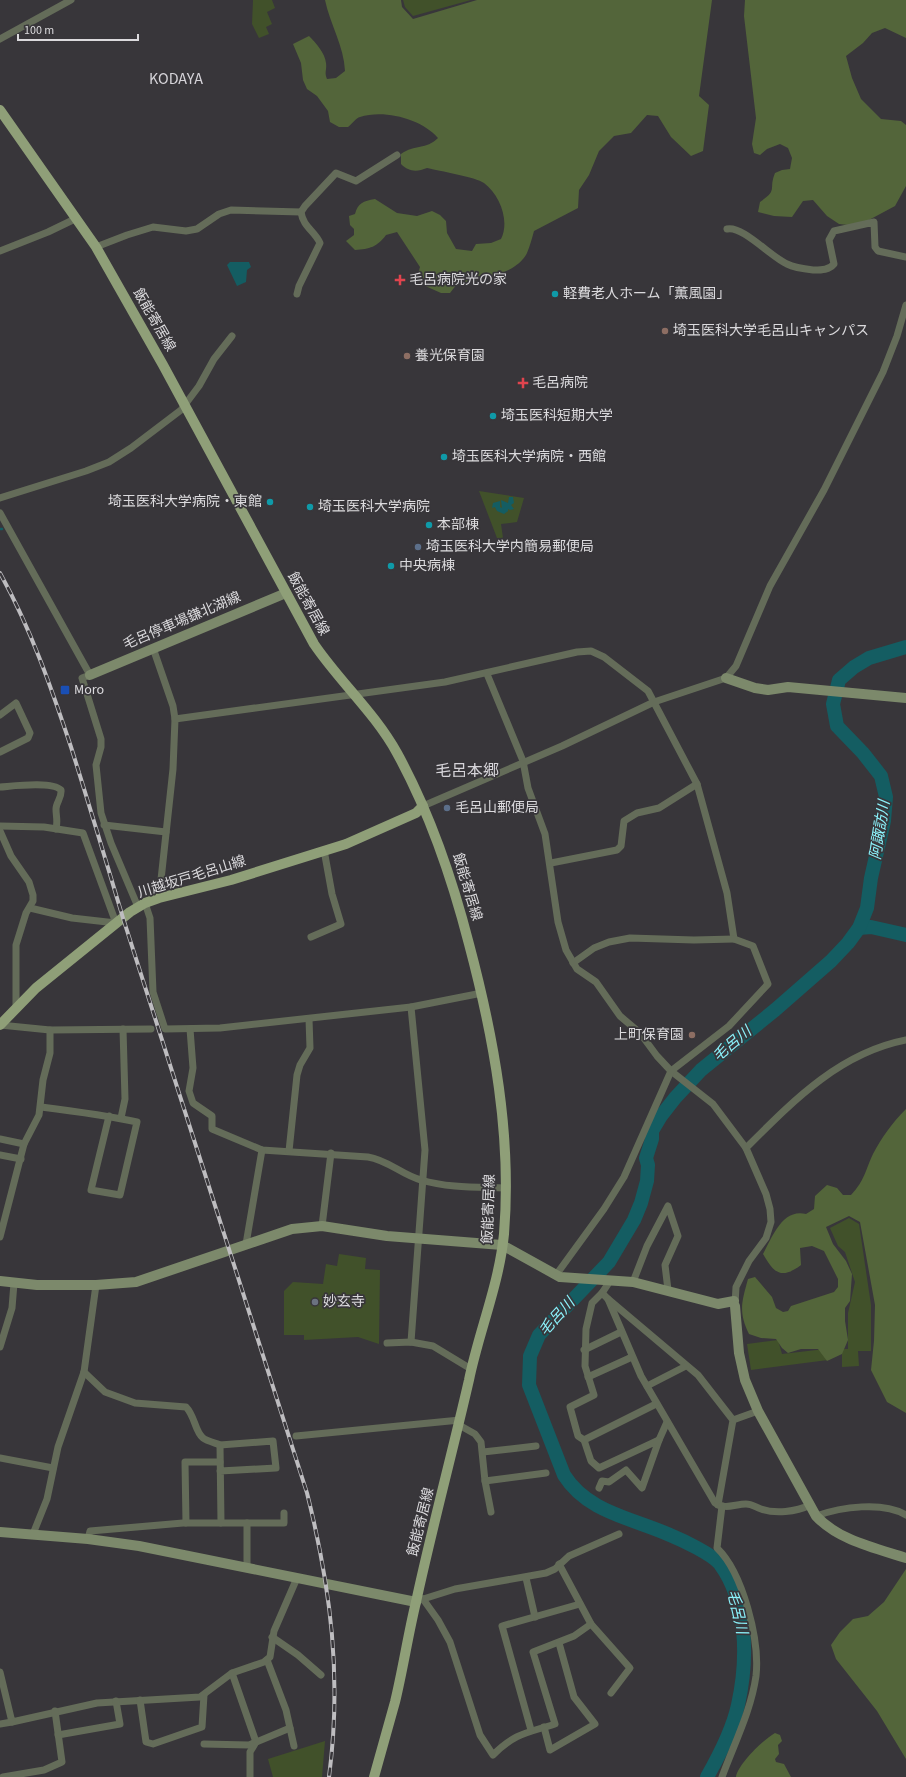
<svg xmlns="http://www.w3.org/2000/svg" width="906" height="1777" font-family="'Source Sans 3','Noto Sans JP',sans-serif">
<rect width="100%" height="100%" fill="#38363a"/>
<g fill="#41512a">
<path d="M253,0H272L275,8L267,12L272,24L266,27L269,34L259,38L252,24Z"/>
<path d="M403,0H471L413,16L405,7Z"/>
<path d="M479,491L524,498L517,522L501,524L503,538H497Z"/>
<path d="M849,1218L859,1224L871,1305V1351H858L859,1366L842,1367V1349H848V1313L855,1282L845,1252L838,1246L830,1228Z"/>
<path d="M339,1254L366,1258L365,1269L380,1270L379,1344L358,1337L304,1340V1335H284V1291L293,1282L323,1284L326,1264L337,1266Z"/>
<path d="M778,1340L782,1354L825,1349L828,1360L751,1370L747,1344Z"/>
<path d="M325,1741L322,1777H273L268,1759Z"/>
</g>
<g fill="#53653a">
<path d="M325,0H401L402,7L413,19L477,0H712L699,96L709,105L703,151L691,156L671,137L658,116L647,115L631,133L614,136L599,151L589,175L579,190L578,208L534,231C532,238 530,246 527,253C517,274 478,281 457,284L450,293H441L423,285L418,274L420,267L397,232L386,235C377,247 370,249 355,250L346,241L354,235V229L350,225L349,216L355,214C358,203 363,201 375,199L397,213L417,216L432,211L440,215L446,221L447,233L456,249L472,251L476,244L491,243L501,239C510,221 500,195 484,183C476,177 439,171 427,168C417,172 409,172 401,164V154C415,144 426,150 438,138C422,119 384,109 360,117C356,118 352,124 348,127H339L330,122L328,111L317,96L307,89L303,80L301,63L293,44L309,36C316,43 325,53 326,63C327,70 324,72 327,79L336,78L345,71C344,46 330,24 325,0Z"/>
<path d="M745,0H906V38L885,28L872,33L863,43L846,56L852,78L861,99L881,119L901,121L906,125V186L895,206L867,221L848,225L839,224L827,216L813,200L803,201L792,217L774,216L758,212L760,202C779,189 768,190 775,173L782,170L790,169L792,158L788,148L780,144L767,149L760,155L754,153L752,144L756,118L744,16Z"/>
<path d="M906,1109V1413L887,1402L871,1370L874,1341L875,1305L860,1222L849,1216L826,1227L833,1244L846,1261L852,1274L850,1301L845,1308V1321L848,1340L842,1354L827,1361L818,1349H801L788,1353L782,1348L776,1339L761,1338L749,1334C738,1312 742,1301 748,1279L755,1277L772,1297L776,1308L783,1312L788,1311L791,1306L834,1292L838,1287V1279L824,1251L812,1246L800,1248L801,1265C781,1280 774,1273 763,1254C772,1238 782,1208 806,1214L814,1209L815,1196L827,1185L837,1188L843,1195H851C865,1180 865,1171 873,1154C882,1137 892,1123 906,1109Z"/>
<path d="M906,1569V1759L877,1711L836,1659L831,1645L840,1632L853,1619L868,1616L884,1602Z"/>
<path d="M775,1733L780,1735L782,1741L778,1745L779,1754L775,1759L776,1762L784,1764L791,1777H736C738,1764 764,1739 775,1733Z"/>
</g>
<g fill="#145d62">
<path d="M230,262H249L251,267L247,270L246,282L237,286L227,265Z"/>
<path d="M509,497H513L514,503L511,505L514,509L510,510L508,509V511L504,514L497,511L495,507L492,508L493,503L500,501V507L502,508L501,500L508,503Z"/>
</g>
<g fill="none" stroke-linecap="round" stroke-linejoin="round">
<path stroke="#145d62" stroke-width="2.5" d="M0,529H2"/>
<g stroke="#145d62" stroke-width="14">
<path d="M859,928L871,927L906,935"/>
<path d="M707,1777C719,1756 733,1728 738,1705C748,1660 748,1602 720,1564C712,1554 682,1540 670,1535C632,1518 587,1512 564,1475L529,1385L530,1356L539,1335L609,1262L634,1220L641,1203L647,1181L648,1165L646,1158L652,1139V1131L661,1116L675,1098L701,1070L775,1010L831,961L848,943L859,928L867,908L871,878L884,821L886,797L881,776L863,753L837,726L833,704L839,680L854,667L869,658L906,647"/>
</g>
<g stroke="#646c59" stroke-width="7">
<path d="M0,39L71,0"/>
<path d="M727,229C742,225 771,257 787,264C795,268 805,269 814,270C822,270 829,270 834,264L829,240L834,231L874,222L875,247L878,251L906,257"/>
<path d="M96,247L127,235L153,227L186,231L197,229L219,214L231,210L301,212"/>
<path d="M0,251L48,232L77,218"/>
<path d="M297,294L299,286L320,243C315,231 303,227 301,212L305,206L336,173L356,181L397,155"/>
<path d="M0,498L86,471L109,462L131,448L181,410L199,386L214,359L232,336"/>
<path d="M0,513L90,675L82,678L101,739V747L96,765L101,813L111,843L138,907"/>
<path d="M153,648L173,706L175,719L173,769L159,898"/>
<path d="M487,674L523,761L528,788L545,834L558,922L566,950L577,969L596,982L620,1016L640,1033L657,1056L671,1071L713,1104L746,1148L766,1194L770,1209L771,1222L766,1238L749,1261L736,1287L735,1305"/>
<path d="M0,715L16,703L30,733L28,738L0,752"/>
<path d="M175,719L445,682L577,652L591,651L604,657L648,691L697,784L727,893L734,939L753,946L768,984L729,1026L671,1071L624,1177L604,1209L556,1275"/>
<path d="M0,787C14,786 52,781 61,790C62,798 56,802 56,809C56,816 58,821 56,829"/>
<path d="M423,806L562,746L654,702L726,678L736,666L770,586L824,490L883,372L897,336L906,305"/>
<path d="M104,825L166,832"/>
<path d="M0,826L44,827L83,833L116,923L72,918L30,908"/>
<path d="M0,831L11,856L29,882L33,895V901L26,913L16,945V1006"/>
<path d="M551,863L617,850L621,846L624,821L637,813L659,808L697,784"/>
<path d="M145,903L150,918L153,992L165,1029L220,1028L411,1007L482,993"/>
<path d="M311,937L341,924L332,894L324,850"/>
<path d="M573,963L594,948L609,942L630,938L694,940L734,939"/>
<path d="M0,1025L50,1030L151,1029"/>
<path d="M190,1029L193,1068L189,1091L193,1103L212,1116V1129L262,1150L368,1157C388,1160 402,1175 421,1180C448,1188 477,1187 505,1188"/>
<path d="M41,1107C73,1111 105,1115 137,1122L120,1195L91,1190L109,1116"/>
<path d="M121,1118L125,1099L123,1029"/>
<path d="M0,1139L24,1144"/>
<path d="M746,1148C792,1102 839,1053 906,1040"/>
<path d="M289,1151L297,1075L300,1065L310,1048L309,1019"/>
<path d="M0,1155L21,1159"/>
<path d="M322,1226L331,1153"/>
<path d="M0,1237L24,1144L39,1115L43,1080L50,1053V1030"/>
<path d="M246,1244L262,1150"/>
<path d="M633,1282L647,1246L668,1206L678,1236L665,1265L668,1290"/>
<path d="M602,1293L608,1299L641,1376L715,1503C725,1510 735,1504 746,1504C752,1504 755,1507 761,1509C775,1514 796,1512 810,1505"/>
<path d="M608,1299L698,1375L733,1420L718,1505"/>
<path d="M411,1342L425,1150L411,1007"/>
<path d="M387,1343L411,1342L433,1346L471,1369"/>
<path d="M0,1347L12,1308L14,1283"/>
<path d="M584,1350L621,1332"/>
<path d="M84,1372L105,1392L135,1403L186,1407C195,1416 195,1432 203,1438C207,1441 215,1443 220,1445"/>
<path d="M588,1377L632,1357"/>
<path d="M647,1386L686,1366"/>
<path d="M733,1420L758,1411"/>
<path d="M459,1425L475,1434L481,1442L485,1481L491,1512"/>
<path d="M296,1436L460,1420"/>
<path d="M584,1440L656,1404"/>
<path d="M659,1440L667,1422"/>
<path d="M483,1452L536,1446"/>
<path d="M0,1458L53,1468"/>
<path d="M220,1471L276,1468L273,1441L220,1445L221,1523"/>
<path d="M485,1481L546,1473"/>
<path d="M599,1488L602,1481L609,1482L626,1470L642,1488L659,1440L599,1468L591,1461L584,1440L578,1436L570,1407L594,1395L585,1366L586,1329L592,1303L602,1293L610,1281"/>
<path d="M722,1506L717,1548C743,1573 760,1641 756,1676C751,1711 734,1744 722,1777"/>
<path d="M816,1516C841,1507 883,1501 906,1515"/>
<path d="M186,1523L185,1462H220"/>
<path d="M247,1523V1568"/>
<path d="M33,1534L47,1499L58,1447L84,1372L96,1285"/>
<path d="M88,1539L90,1531L183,1523H284V1513"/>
<path d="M559,1564L591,1624L630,1668L611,1693"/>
<path d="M526,1578L535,1617"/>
<path d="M423,1599L438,1620L450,1642L480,1735L493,1755C515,1733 527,1733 555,1724L533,1652L574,1636L591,1624"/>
<path d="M420,1600L455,1589L546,1573L555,1569L569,1556L619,1534"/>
<path d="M272,1637L298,1655L321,1675"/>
<path d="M267,1660L286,1710L294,1746"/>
<path d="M0,1672L12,1722L97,1703L200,1697L232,1673L264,1662L270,1657L274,1631L297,1578"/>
<path d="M232,1673L256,1742L250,1752V1777"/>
<path d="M140,1700L146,1742L153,1744L202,1727L204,1695"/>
<path d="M0,1724L12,1722"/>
<path d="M544,1727L550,1750L595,1724L574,1697L559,1643"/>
<path d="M531,1730L502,1626L580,1604"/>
<path d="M58,1735L120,1724L116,1701"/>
<path d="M204,1744L249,1745L290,1728"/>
<path d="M3,1777L44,1770L62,1762L55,1711"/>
</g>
<g stroke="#7c896b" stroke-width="10">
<path d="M90,675L286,593"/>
<path d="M726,678L755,688L768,690L788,687L906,698"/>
<path d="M0,1281L37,1285H96L136,1282L292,1229L322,1226L387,1236L502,1245L560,1277L633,1282L718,1304L734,1301"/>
<path d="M735,1306L739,1353L745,1380L758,1411L816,1516C838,1540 875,1548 906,1558"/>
<path d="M0,1532L88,1539L139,1546L416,1602"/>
</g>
<g stroke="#8f9f78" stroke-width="10">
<path d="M0,110L96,247L163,365L314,644C339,681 375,713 397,753C430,813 452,878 469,944C494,1038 512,1136 504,1234C499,1285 479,1331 469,1380C452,1454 432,1528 416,1602C408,1635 403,1669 395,1702C388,1727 381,1752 374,1777"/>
<path d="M0,1025L36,988L130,912L145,903L159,898L231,880L346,844L416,813L423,806"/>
</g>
<g stroke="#bebdc0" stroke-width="4">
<path id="rail" d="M0,573C31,629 51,687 71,747C89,804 106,861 123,918L307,1493C331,1589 342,1678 329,1777"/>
</g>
<use href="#rail" stroke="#38363a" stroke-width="2.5" stroke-dasharray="8" stroke-linecap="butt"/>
</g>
<g fill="#e0444e" stroke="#38363a" stroke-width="1.5">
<path d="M398 274h4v4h4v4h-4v4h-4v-4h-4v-4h4z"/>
<path d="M521 377h4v4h4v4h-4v4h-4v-4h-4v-4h4z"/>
</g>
<g fill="#0f9aa8" stroke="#38363a" stroke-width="1.5">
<circle cx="555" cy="294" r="4"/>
<circle cx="493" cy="416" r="4"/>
<circle cx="444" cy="457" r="4"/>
<circle cx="270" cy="502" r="4"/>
<circle cx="310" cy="507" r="4"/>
<circle cx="429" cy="525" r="4"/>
<circle cx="391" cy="566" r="4"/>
</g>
<g fill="#8d6e63" stroke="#38363a" stroke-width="1.5">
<circle cx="665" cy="331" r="4"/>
<circle cx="407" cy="356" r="4"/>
<circle cx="692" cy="1035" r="4"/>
</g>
<g fill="#5c6f8a" stroke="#38363a" stroke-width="1.5">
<circle cx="418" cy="547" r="4"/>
<circle cx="447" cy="808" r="4"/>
</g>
<rect fill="#1a4fb4" stroke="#38363a" stroke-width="1.5" x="60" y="685" width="10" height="10" rx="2"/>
<circle fill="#6b7280" stroke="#38363a" stroke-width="1.5" cx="315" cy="1302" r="4"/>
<g text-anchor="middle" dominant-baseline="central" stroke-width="3.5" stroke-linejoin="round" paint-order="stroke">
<g font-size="14" fill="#dbdadd" stroke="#38363a" text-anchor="start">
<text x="409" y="280">毛呂病院光の家</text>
<text x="563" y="294">軽費老人ホーム「薫風園」</text>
<text x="673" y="331">埼玉医科大学毛呂山キャンパス</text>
<text x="415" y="356">養光保育園</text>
<text x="532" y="383">毛呂病院</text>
<text x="501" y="416">埼玉医科短期大学</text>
<text x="452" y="457">埼玉医科大学病院・西館</text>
<text x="262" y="502" text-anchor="end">埼玉医科大学病院・東館</text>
<text x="318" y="507">埼玉医科大学病院</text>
<text x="437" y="525">本部棟</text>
<text x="426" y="547">埼玉医科大学内簡易郵便局</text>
<text x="399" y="566">中央病棟</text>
<text x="74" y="690">Moro</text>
<text x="455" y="808">毛呂山郵便局</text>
<text x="684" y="1035" text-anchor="end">上町保育園</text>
<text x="323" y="1302">妙玄寺</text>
</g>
<g font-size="14" fill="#dbdadd" stroke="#38363a">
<text transform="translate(154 320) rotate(60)">飯能寄居線</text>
<text transform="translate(308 604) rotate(61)">飯能寄居線</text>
<text transform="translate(182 621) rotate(-23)">毛呂停車場鎌北湖線</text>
<text transform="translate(192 877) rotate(-17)">川越坂戸毛呂山線</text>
<text transform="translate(467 887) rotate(73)">飯能寄居線</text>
<text transform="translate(489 1209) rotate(-88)">飯能寄居線</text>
<text transform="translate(421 1522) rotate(-76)">飯能寄居線</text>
</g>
<g font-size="15" font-style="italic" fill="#8bf3fc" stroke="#38363a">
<text transform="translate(880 830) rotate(-81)">阿諏訪川</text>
<text transform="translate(732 1044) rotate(-40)">毛呂川</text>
<text transform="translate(557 1317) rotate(-48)">毛呂川</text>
<text transform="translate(737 1612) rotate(77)">毛呂川</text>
</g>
<g font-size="16" fill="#d6d4d9" stroke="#38363a">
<text x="176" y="79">KODAYA</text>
<text x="467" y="771">毛呂本郷</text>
</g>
</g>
<path d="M18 34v6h120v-6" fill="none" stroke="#dbdadd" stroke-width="2"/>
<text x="24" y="34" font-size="12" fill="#dbdadd" stroke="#38363a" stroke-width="3" paint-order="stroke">100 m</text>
</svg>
